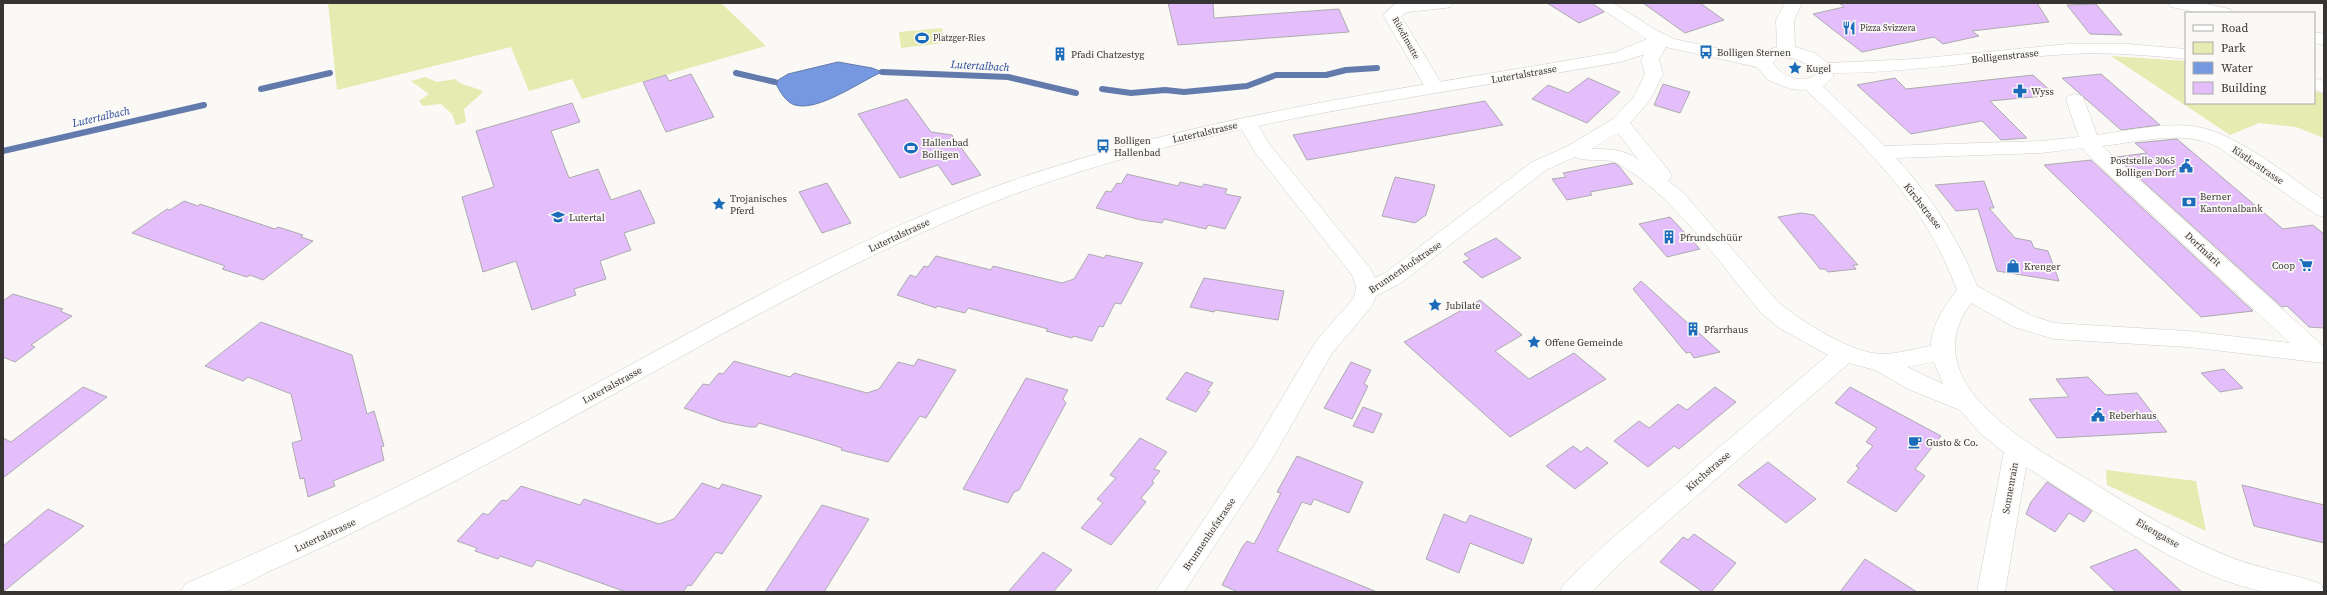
<svg xmlns="http://www.w3.org/2000/svg" width="2327" height="595" font-family="'Source Serif 4',serif">
<rect width="100%" height="100%" fill="#fbf9f6"/>
<g fill="#e5ebb1">
<path d="M328,3H721L766,46L582,99L572,79L529,91L511,47L337,90Z"/>
<path d="M942,28L944,43L901,48L899,32Z"/>
<path d="M2111,56L2186,61V103H2314V91L2324,94V138L2296,127L2259,123L2230,135Z"/>
<path d="M425,77L437,82L455,79C463,87 473,85 483,92L464,109L466,122L456,125L452,114L441,104L423,106L419,101L429,94L411,81Z"/>
<path d="M2106,470L2196,481L2206,531L2107,485Z"/>
</g>
<path fill="#7598e0" stroke="#627aac" d="M838,62L872,68L882,72C861,81 818,112 795,105C786,103 779,90 775,82L788,74Z"/>
<g fill="none" stroke-linecap="round" stroke-linejoin="round">
<g stroke="#627aac" stroke-width="6">
<path d="M882,72L1008,77L1076,93"/>
<path d="M736,73L775,82"/>
<path d="M261,89L330,73"/>
<path d="M1102,89L1131,93L1165,90L1184,92L1247,86L1276,75H1326L1346,70L1377,68"/>
<path d="M3,151L204,105"/>
</g>
</g>
<g fill="#e3befa" stroke="#adabae">
<path d="M1168,3H1213L1214,18L1339,9L1349,32L1178,45Z"/>
<path d="M1547,3H1592L1604,12L1579,23Z"/>
<path d="M1643,3H1700L1724,20L1685,33Z"/>
<path d="M1839,3H2037L2049,22L1972,31L1979,36L1943,44L1934,37L1862,52L1813,14L1844,7Z"/>
<path d="M2096,4L2122,35L2090,34L2067,5Z"/>
<path d="M691,74L714,117L666,132L643,82L666,75L669,81Z"/>
<path d="M2101,74L2160,125L2121,130L2062,78Z"/>
<path d="M2033,75L2055,95L1990,101L2027,138L2001,140L1982,121L1911,134L1857,85L1895,78L1906,89Z"/>
<path d="M1588,78L1620,92L1587,123L1532,99L1548,85L1568,93Z"/>
<path d="M1663,84L1690,92L1680,113L1654,105Z"/>
<path d="M907,99L931,132L952,135L981,175L952,185L938,165L900,178L858,114Z"/>
<path d="M1485,101L1503,125L1307,160L1293,135Z"/>
<path d="M572,103L580,122L551,131L569,178L598,169L611,200L640,190L655,223L624,233L631,250L600,261L606,279L574,289L576,295L532,310L516,261L483,272L462,197L494,187L476,131Z"/>
<path d="M2177,139L2283,229L2313,225L2324,234V328L2309,327L2287,306L2282,307L2116,157L2147,153L2135,143Z"/>
<path d="M2091,160L2253,311L2201,317L2044,165Z"/>
<path d="M1614,163L1619,166L1633,184L1590,192L1592,195L1567,200L1552,179L1566,177L1563,173Z"/>
<path d="M1127,174L1178,186L1180,182L1202,187L1204,184L1227,189L1225,194L1241,197L1225,229L1208,225L1206,229L1164,219L1162,223L1141,220L1096,208L1106,191L1111,192L1117,183L1121,184Z"/>
<path d="M1395,177L1435,185L1426,215L1415,223L1382,216Z"/>
<path d="M1984,181L1994,208H1989L2015,238L2031,241L2034,248L2048,251L2059,281L1997,271L1978,209L1956,211L1935,185Z"/>
<path d="M827,183L851,223L822,233L799,192Z"/>
<path d="M184,201L198,206L200,204L275,229L278,227L303,235L301,237L313,241L263,280L250,275L247,277L222,269L225,266L132,233L167,209L170,210Z"/>
<path d="M1801,213L1814,215L1858,265H1853L1856,269L1828,272L1825,269H1820L1778,217Z"/>
<path d="M1670,217L1700,249L1667,257L1639,224Z"/>
<path d="M1496,238L1521,258L1482,278L1463,262L1470,259L1464,254Z"/>
<path d="M1089,254L1104,258L1106,255L1143,263L1121,304L1115,303L1103,327L1099,326L1092,341L1073,336L1072,338L1046,331L1048,329L968,308L965,313L937,306L936,308L897,295L910,275L916,277L924,266L928,267L936,256L991,270L993,266L1062,283L1074,279Z"/>
<path d="M1204,278L1284,291L1278,320L1215,310L1214,312L1190,307Z"/>
<path d="M1641,281L1720,352L1694,358L1690,352L1686,353L1633,289Z"/>
<path d="M13,294L63,309L60,311L72,316L31,345L35,347L15,362L3,357V301Z"/>
<path d="M1480,300L1522,335L1495,351L1529,379L1574,353L1606,379L1510,437L1404,342Z"/>
<path d="M261,322L352,355L367,414L374,411L384,446L381,447L384,460L333,481L335,486L308,497L304,478L300,479L292,443L302,440L291,394L248,377L243,381L205,366Z"/>
<path d="M918,359L956,370L926,418L920,416L888,462L841,450L842,448L814,439L759,423L756,427H750L723,422L684,408L703,384L709,385L719,373L723,374L734,361L790,377L794,373L867,393L879,389L898,362L914,366Z"/>
<path d="M1351,362L1371,370L1364,384L1368,386L1352,419L1324,408Z"/>
<path d="M2224,369L2243,388L2220,392L2201,373Z"/>
<path d="M1186,372L1213,383L1207,391L1210,392L1196,412L1166,399Z"/>
<path d="M2088,377L2106,395L2137,393L2167,432L2057,438L2029,399L2069,397L2056,379Z"/>
<path d="M1026,378L1068,390L1063,399L1066,403L1019,490L1014,492L1008,503L963,489Z"/>
<path d="M83,387L107,397L3,478V438L11,442Z"/>
<path d="M1715,387L1736,402L1679,449L1674,446L1648,467L1614,441L1639,421L1649,428L1678,404L1687,410Z"/>
<path d="M1850,387L1941,436L1915,469L1925,476L1896,512L1847,482L1859,468L1856,466L1873,446L1866,442L1877,428L1835,403Z"/>
<path d="M1363,407L1382,414L1373,433L1353,426Z"/>
<path d="M1140,438L1167,452L1154,469L1160,471L1152,481L1154,483L1141,498L1146,502L1111,545L1081,528L1103,503L1097,499L1116,478L1110,475Z"/>
<path d="M1573,446L1581,452L1587,447L1608,463L1575,489L1546,466Z"/>
<path d="M1297,456L1363,482L1349,513L1314,499L1311,505L1302,502L1277,551L1377,592H1238L1222,585L1243,546L1247,541L1254,544L1281,493L1277,492Z"/>
<path d="M1768,462L1816,499L1786,523L1738,485Z"/>
<path d="M2047,482L2092,511L2084,522L2069,513L2055,532L2026,514L2031,502Z"/>
<path d="M702,483L719,489L722,484L762,496L722,554L716,552L691,586L688,585L683,592H626L537,560L532,567L500,556L498,559L475,551L477,548L457,541L483,513L488,515L502,500L507,501L521,486L580,505L584,499L659,524L674,519Z"/>
<path d="M2242,485L2324,505V543L2254,526Z"/>
<path d="M822,505L869,519L824,592H765Z"/>
<path d="M48,509L84,526L3,592V546Z"/>
<path d="M1444,514L1466,523L1470,515L1532,539L1523,564L1470,543L1459,573L1426,559Z"/>
<path d="M1694,534L1736,563L1711,592H1703L1660,562L1683,537L1688,540Z"/>
<path d="M2136,549L2182,592H2116L2090,567Z"/>
<path d="M1043,552L1072,570L1053,592H1008Z"/>
<path d="M1865,559L1917,592H1840Z"/>
</g>
<g fill="none" stroke-linecap="round" stroke-linejoin="round">
<g stroke="#d1cecc" stroke-width="1">
<g id="street">
<path d="M1396,3H1453L1451,7L1445,8L1407,12L1401,16L1444,88L1442,92H1428L1383,15Z"/>
<path d="M2169,3H2201L2230,9L2233,13H2200L2171,7Z"/>
<path d="M2314,32L2324,34V45L2314,43Z"/>
<path d="M1661,34L1667,35L1670,39L1659,60L1663,74L1650,100L1630,123L1669,171L1672,176L1668,181L1682,191L1778,302C1801,321 1852,354 1882,354C1898,354 1916,348 1931,346C1931,325 1945,306 1957,290C1924,202 1870,151 1804,88L1801,84L1804,80H1816L1885,146L2041,141L2079,137L2066,100L2068,96L2075,94L2082,96L2084,100L2097,135C2128,131 2161,123 2192,126C2234,131 2288,176 2324,200V217L2317,215L2218,147C2183,129 2139,142 2102,146L2324,347V363L2188,347L2054,339L2014,327L1971,303C1911,385 2035,447 2092,482C2137,510 2181,538 2230,557C2260,569 2291,573 2321,584L2324,592C2306,592 2284,595 2266,592C2186,577 2095,510 2026,467L2005,592H1977L2004,452L1981,434L1960,410L1908,389L1875,370L1849,363L1620,563L1592,592H1560L1564,584L1602,547L1828,355L1781,329L1762,314C1721,265 1673,194 1617,163C1605,157 1588,163 1575,157L1546,170L1401,283L1376,296L1372,306L1332,353L1271,461L1184,592H1155L1253,447L1316,341L1354,298L1356,287L1352,275L1255,152L1238,123L1240,119L1247,117L1254,119L1270,145L1370,268L1375,278L1385,273L1532,162L1568,146L1613,119L1633,98L1645,74L1641,60L1655,35ZM1618,133L1639,160C1624,149 1609,149 1591,149ZM2083,148L2086,153L2290,343L2188,331L2054,323L2030,315L1977,286C1958,238 1931,196 1896,158L2041,153ZM1934,362L1943,384L1907,367Z"/>
</g>
</g>
<g stroke="#d1cecc" stroke-width="1">
<g id="secondary">
<path d="M1593,3H1613L1656,30L1674,39L1759,57L1762,52L1777,47L1776,20L1785,3H1802L1794,20L1795,47L1815,53L1828,63L1915,59L2068,44H2127L2186,49V59C2147,55 2107,52 2068,54C1989,59 1912,73 1833,73V77L1824,86L1816,88L1801,90L1791,89L1768,80L1757,67L1661,46L1649,53L1620,62C1396,102 1165,127 955,218C760,302 581,420 390,514C350,534 311,553 270,571C255,578 237,590 220,592C208,594 194,592 181,592L185,584C318,527 448,464 575,395C713,321 850,239 997,186C1197,114 1409,89 1616,52L1647,39ZM1781,57L1797,59L1814,69L1815,75C1802,85 1781,76 1773,63L1775,60Z"/>
<path d="M2314,78L2324,81V93L2314,89Z"/>
</g>
</g>
<use href="#street" fill="#fff" fill-rule="evenodd"/>
<use href="#secondary" fill="#fff" fill-rule="evenodd"/>
</g>
<defs>
<g id="restaurant-bare" transform="scale(1.08)"><path d="M-5-6h1v4h1v-4h1v4h1v-4h1v5L-1.5 .5V6h-2V.5L-5-1ZM5-6V6H3V1.5H1.5Q1.5-4 5-6Z" fill="#1a6bba" stroke="#fbf9f6" stroke-width="2.5" paint-order="stroke"/></g>
<g id="stadium-bare" transform="scale(1.08)"><path d="M0-5a6.5 5 0 1 0 0 10a6.5 5 0 1 0 0-10ZM-3.5-1.8h7v3.6h-7Z" fill="#1a6bba" stroke="#fbf9f6" stroke-width="2.5" paint-order="stroke"/></g>
<g id="bus-bare" transform="scale(1.08)"><path d="M-5-6H5V4H4V6H2V4H-2V6H-4V4H-5ZM-3.5-4V0h7V-4ZM-3.5 1.2v1.5H-2V1.2ZM2 1.2v1.5H3.5V1.2Z" fill="#1a6bba" stroke="#fbf9f6" stroke-width="2.5" paint-order="stroke"/></g>
<g id="building-bare" transform="scale(1.08)"><path d="M-4-6H4V6H1V3H-1V6H-4ZM-2.5-4.3h1.7v1.8h-1.7ZM.8-4.3h1.7v1.8H.8ZM-2.5-1h1.7V.8h-1.7ZM.8-1h1.7V.8H.8Z" fill="#1a6bba" stroke="#fbf9f6" stroke-width="2.5" paint-order="stroke"/></g>
<g id="sight-bare" transform="scale(1.08)"><path d="M0-6L1.8-2.2L6-1.7L2.9 1.2L3.7 5.4L0 3.3L-3.7 5.4L-2.9 1.2L-6-1.7L-1.8-2.2Z" fill="#1a6bba" stroke="#fbf9f6" stroke-width="2.5" paint-order="stroke"/></g>
<g id="pharmacy-bare" transform="scale(1.08)"><path d="M-2-6h4v4h4v4h-4v4h-4v-4h-4v-4h4Z" fill="#1a6bba" stroke="#fbf9f6" stroke-width="2.5" paint-order="stroke"/></g>
<g id="civic-bare" transform="scale(1.08)"><path d="M-.6-6.5H3V-4.5H.6V-3L4-1V1h2V6H-6V1h2V-1L-.6-3ZM-1.2 2.5V6h2.4V2.5Z" fill="#1a6bba" stroke="#fbf9f6" stroke-width="2.5" paint-order="stroke"/></g>
<g id="bank-bare" transform="scale(1.08)"><path d="M-6-4H6V4H-6ZM0-2.3a2.3 2.3 0 1 0 0 4.6a2.3 2.3 0 1 0 0-4.6Z" fill="#1a6bba" stroke="#fbf9f6" stroke-width="2.5" paint-order="stroke"/></g>
<g id="school-bare" transform="scale(1.08)"><path d="M0-5L7-2L0 1L-7-2ZM-4 1L0 2.5L4 1V4Q0 6-4 4Z" fill="#1a6bba" stroke="#fbf9f6" stroke-width="2.5" paint-order="stroke"/></g>
<g id="supermarket-bare" transform="scale(1.08)"><path d="M-6-5.5h2.5l.6 2H6L4.5 2H-2.5L-4.4-4H-6ZM-1.5 3.2a1.3 1.3 0 1 0 .1 0ZM3 3.2a1.3 1.3 0 1 0 .1 0Z" fill="#1a6bba" stroke="#fbf9f6" stroke-width="2.5" paint-order="stroke"/></g>
<g id="shop-bare" transform="scale(1.08)"><path d="M-5-2.5h2.3a2.7 3.5 0 0 1 5.4 0H5L5.5 6h-11ZM-1.5-2.5h3a1.5 2.3 0 0 0-3 0Z" fill="#1a6bba" stroke="#fbf9f6" stroke-width="2.5" paint-order="stroke"/></g>
<g id="cafe-bare" transform="scale(1.08)"><path d="M-5.5-4.5H6V0H3Q3 3.5 0 3.5H-2.5Q-5.5 3.5-5.5 0ZM3-3.2v2h1.7v-2ZM-6 4.5H4V6H-6Z" fill="#1a6bba" stroke="#fbf9f6" stroke-width="2.5" paint-order="stroke"/></g>
</defs>
<g fill-rule="evenodd">
<use href="#restaurant-bare" x="1849" y="28"/>
<use href="#stadium-bare" x="922" y="38"/>
<use href="#bus-bare" x="1706" y="52"/>
<use href="#building-bare" x="1060" y="54"/>
<use href="#sight-bare" x="1795" y="68"/>
<use href="#pharmacy-bare" x="2020" y="91"/>
<use href="#bus-bare" x="1103" y="146"/>
<use href="#stadium-bare" x="911" y="148"/>
<use href="#civic-bare" x="2186" y="166"/>
<use href="#bank-bare" x="2189" y="202"/>
<use href="#sight-bare" x="719" y="204"/>
<use href="#school-bare" x="558" y="217"/>
<use href="#building-bare" x="1669" y="237"/>
<use href="#supermarket-bare" x="2306" y="265"/>
<use href="#shop-bare" x="2013" y="266"/>
<use href="#sight-bare" x="1435" y="305"/>
<use href="#building-bare" x="1693" y="329"/>
<use href="#sight-bare" x="1534" y="342"/>
<use href="#civic-bare" x="2098" y="415"/>
<use href="#cafe-bare" x="1915" y="442"/>
</g>
<g text-anchor="middle" dominant-baseline="central" stroke-width="3.5" stroke-linejoin="round" paint-order="stroke">
<g font-size="9" fill="#363534" stroke="#fbf9f6" text-anchor="start">
<text x="1860" y="28">Pizza Svizzera</text>
<text x="933" y="38">Platzger-Ries</text>
</g>
<g font-size="9" fill="#363534" stroke="#fbf9f6">
<text transform="translate(1406 38) rotate(61)">Rüedimatte</text>
</g>
<g font-size="10" fill="#363534" stroke="#fbf9f6" text-anchor="start">
<text x="1717" y="52">Bolligen Sternen</text>
<text x="1071" y="54">Pfadi Chatzestyg</text>
<text x="1806" y="68">Kugel</text>
<text x="2031" y="91">Wyss</text>
<text x="1114" y="140">Bolligen<tspan x="1114" dy="12">Hallenbad</tspan></text>
<text x="922" y="142">Hallenbad<tspan x="922" dy="12">Bolligen</tspan></text>
<text x="2175" y="160" text-anchor="end">Poststelle 3065<tspan x="2175" dy="12">Bolligen Dorf</tspan></text>
<text x="2200" y="196">Berner<tspan x="2200" dy="12">Kantonalbank</tspan></text>
<text x="730" y="198">Trojanisches<tspan x="730" dy="12">Pferd</tspan></text>
<text x="569" y="217">Lutertal</text>
<text x="1680" y="237">Pfrundschüür</text>
<text x="2295" y="265" text-anchor="end">Coop</text>
<text x="2024" y="266">Krenger</text>
<text x="1446" y="305">Jubilate</text>
<text x="1704" y="329">Pfarrhaus</text>
<text x="1545" y="342">Offene Gemeinde</text>
<text x="2109" y="415">Reberhaus</text>
<text x="1926" y="442">Gusto &amp; Co.</text>
</g>
<g font-size="10" fill="#363534" stroke="#fbf9f6">
<text transform="translate(2005 56) rotate(-6)">Bolligenstrasse</text>
<text transform="translate(1524 74) rotate(-10)">Lutertalstrasse</text>
<text transform="translate(1205 132) rotate(-13)">Lutertalstrasse</text>
<text transform="translate(2258 165) rotate(34)">Kistlerstrasse</text>
<text transform="translate(1923 206) rotate(52)">Kirchstrasse</text>
<text transform="translate(899 235) rotate(-25)">Lutertalstrasse</text>
<text transform="translate(2203 249) rotate(43)">Dorfmärit</text>
<text transform="translate(1405 267) rotate(-34)">Brunnenhofstrasse</text>
<text transform="translate(612 385) rotate(-29)">Lutertalstrasse</text>
<text transform="translate(1708 471) rotate(-41)">Kirchstrasse</text>
<text transform="translate(2010 488) rotate(-80)">Sonnenrain</text>
<text transform="translate(2158 533) rotate(30)">Eisengasse</text>
<text transform="translate(1209 534) rotate(-56)">Brunnenhofstrasse</text>
<text transform="translate(325 535) rotate(-25)">Lutertalstrasse</text>
</g>
<g font-size="11" font-style="italic" fill="#204397" stroke="#fbf9f6">
<text transform="translate(980 66) rotate(3)">Lutertalbach</text>
<text transform="translate(101 117) rotate(-13)">Lutertalbach</text>
</g>
</g>
<rect width="2327" height="595" fill="none" stroke="#363534" stroke-width="8"/>
<rect x="2185" y="12" width="130" height="92" fill="#fbf9f6" stroke="#acaba8"/>
<rect x="2193" y="25" width="20" height="6" fill="#ffffff" stroke="#acaba8"/>
<text x="2221" y="32" font-size="12" fill="#363534">Road</text>
<rect x="2193" y="42" width="20" height="12" fill="#e5ebb1" stroke="#acaba8"/>
<text x="2221" y="52" font-size="12" fill="#363534">Park</text>
<rect x="2193" y="62" width="20" height="12" fill="#7598e0" stroke="#acaba8"/>
<text x="2221" y="72" font-size="12" fill="#363534">Water</text>
<rect x="2193" y="82" width="20" height="12" fill="#e3befa" stroke="#acaba8"/>
<text x="2221" y="92" font-size="12" fill="#363534">Building</text>
</svg>
